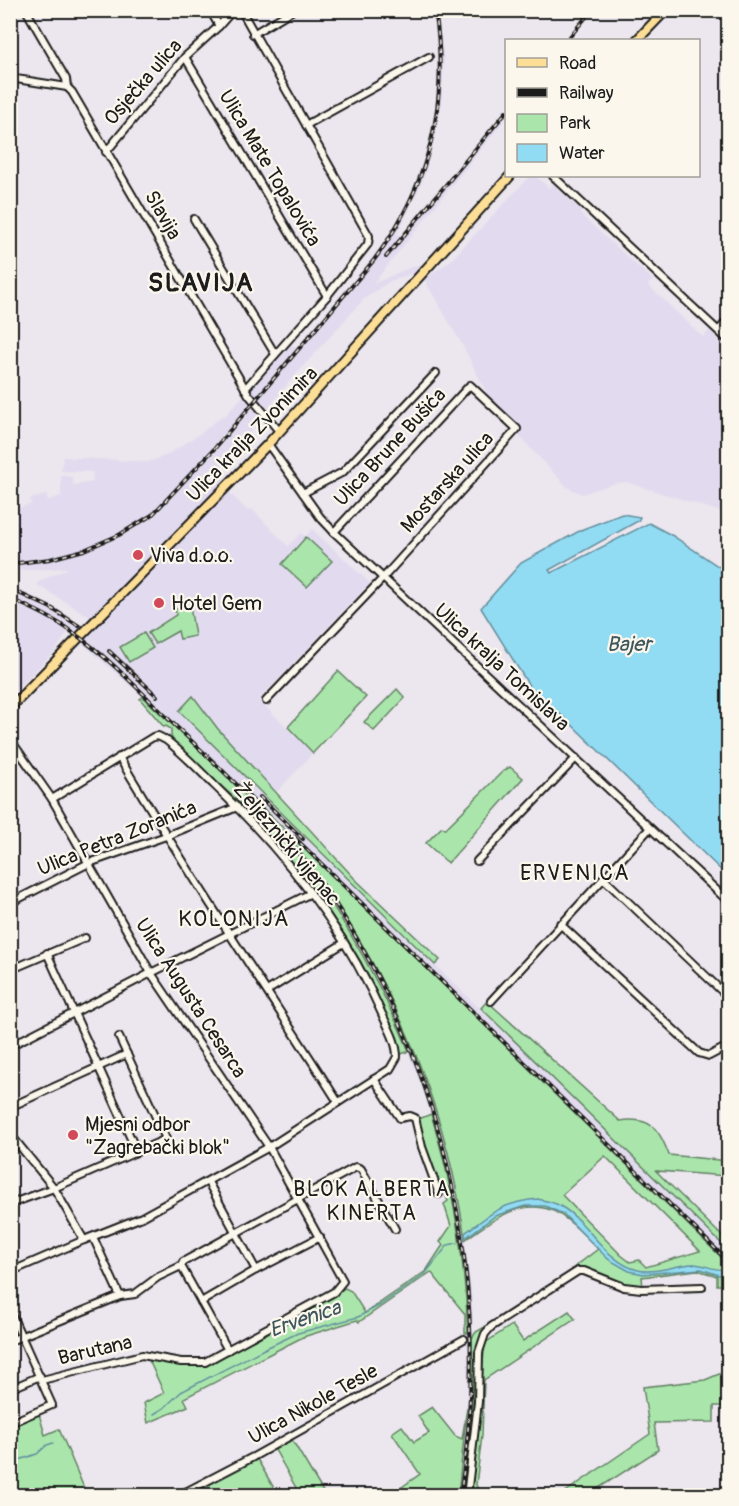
<svg xmlns="http://www.w3.org/2000/svg" width="739" height="1506" font-family="Pangolin,sans-serif">
<rect width="100%" height="100%" fill="#ece6ee"/>
<filter id="ink" filterUnits="userSpaceOnUse"><feTurbulence type="fractalNoise" baseFrequency=".0167" numOctaves="2"/><feDisplacementMap in="SourceGraphic" scale="12" xChannelSelector="R" yChannelSelector="G"/><feConvolveMatrix kernelMatrix="1 2 1 2 8 2 1 2 1" color-interpolation-filters="sRGB"/></filter>
<g filter="url(#ink)">
<g fill="#e2dbef">
<path d="M433,11H437L444,61L441,107L431,153L422,182L397,234L401,236L506,109V118L373,284L401,271L418,265L420,271L390,281L363,300L289,382L217,473L224,479L220,483L248,511L251,508L288,546L301,533L305,537L312,529L370,583L259,700L313,753L276,793L218,729L193,697L179,711L353,885L728,1250V1264L263,809L319,878L365,948L397,1011L417,1058L445,1142L463,1227L472,1300L474,1374L468,1453L463,1495H458L467,1422L468,1350L465,1283L459,1227L441,1147L423,1090L389,1004L366,958L316,880L264,815L143,697L75,637L68,632L55,651L11,695V586L52,606L84,627L92,618L37,585L40,581L68,568L11,571V510L31,504L30,499L46,495L48,500L61,496V475L72,477L74,485L93,482L92,472L61,471L63,457L148,462L167,455L201,433L223,415L225,416L290,343L296,348L366,266L392,231L404,209L418,179L430,140L435,115L438,58Z"/>
<path d="M530,176H536L549,188L553,184L582,211L580,214L653,280L648,285L703,337L712,327L728,343V514L626,482L613,484L582,494L567,487L518,435L520,433L519,427L488,396L464,348L424,279L449,262Z"/>
</g>
<g fill="#aae6ac" stroke="#638164" stroke-width="1.5" fill-rule="evenodd">
<path d="M306,537L332,561L307,587L282,564Z"/>
<path d="M190,606L195,636L180,639L178,631L155,644L148,633L176,615L175,609Z"/>
<path d="M144,633L153,648L129,662L120,647Z"/>
<path d="M338,671L366,697L313,753L288,727Z"/>
<path d="M397,689L405,698L374,731L364,722Z"/>
<path d="M193,696L218,729L355,879L440,960L435,965L179,711Z"/>
<path d="M143,697C179,732 218,765 252,801C321,875 370,959 409,1051L399,1055L384,1012L371,985L270,839L241,804L174,742L171,736V729L166,726L164,727L140,699Z"/>
<path d="M510,767L523,778L448,863L426,843L442,827L445,829L503,771Z"/>
<path d="M263,808L728,1264V1285H717V1276L697,1270L642,1277L643,1288L626,1285L573,1271L572,1269L598,1249C586,1237 574,1223 559,1214C526,1194 490,1221 465,1240C449,1120 402,1002 335,901C321,879 305,859 288,839C280,829 268,818 263,808ZM605,1156L700,1251L646,1267L639,1260L630,1262L621,1255L562,1195Z"/>
<path d="M487,1001L620,1121C652,1116 659,1130 669,1155L728,1161V1176L656,1171L728,1242V1250L481,1008Z"/>
<path d="M431,1114C453,1186 465,1258 468,1333H465V1314L431,1272L359,1322L357,1320L303,1337L184,1398L188,1406L148,1423L144,1403L164,1393L148,1358L193,1366L207,1364L345,1288L351,1291L365,1313L426,1271L443,1245L440,1242L451,1226L444,1204L448,1201L428,1156L419,1119Z"/>
<path d="M569,1311L575,1319L484,1380L482,1435L476,1485L481,1495L469,1496L485,1343L512,1325L523,1341Z"/>
<path d="M490,1324L482,1336L466,1495L463,1496L472,1404V1338L476,1332Z"/>
<path d="M724,1372H728V1413H724L723,1406H714V1422L654,1423L658,1450L588,1495H561L650,1434L643,1387L705,1380Z"/>
<path d="M432,1407L455,1436L462,1439L467,1408L458,1495H394L395,1492L420,1474L392,1433L402,1426L414,1442L429,1433L418,1416Z"/>
<path d="M39,1414L45,1435L59,1429L87,1495H11L10,1426Z"/>
<path d="M291,1438L325,1495H300L274,1448Z"/>
<path d="M257,1459L278,1495H186Z"/>
</g>
<g fill="#92dcf3" stroke="#638f9d" stroke-width="1.5">
<path d="M622,514L640,517L638,521L549,570L551,573L649,523L673,536L728,573V877L566,719L533,692L481,608L521,563L583,529Z"/>
<path d="M538,1199C545,1201 554,1202 560,1206C588,1221 606,1263 638,1270C655,1274 675,1265 693,1264C705,1264 716,1272 728,1269V1275H719L701,1269L643,1274L629,1271L608,1259L563,1214L545,1206H525L495,1216L465,1238V1233C491,1213 504,1202 538,1199Z"/>
</g>
<g fill="none" stroke-linecap="round" stroke-linejoin="round">
<g stroke="#638f9d" stroke-width="1.5">
<path d="M154,1414L164,1408L181,1392L264,1349L298,1333L358,1317L380,1305L425,1274L448,1245L457,1243"/>
<path d="M10,1463L37,1454L47,1445L53,1443"/>
</g>
<g stroke="#1c1c1c" stroke-width="10">
<g id="minor">
<path d="M26,10L66,79L67,87L72,92L249,395L279,431"/>
<path d="M210,10L219,26"/>
<path d="M241,10L369,236L368,244L327,296L245,389"/>
<path d="M253,34L293,10"/>
<path d="M185,57L327,296"/>
<path d="M10,78L67,87"/>
<path d="M306,125L429,57"/>
<path d="M106,152L185,57L219,26L233,10"/>
<path d="M553,176L728,340"/>
<path d="M194,219L275,354"/>
<path d="M719,330L728,320"/>
<path d="M268,444L320,517L334,532L728,901"/>
<path d="M303,493L343,472L436,373"/>
<path d="M266,701L383,578L517,429L470,385L334,532"/>
<path d="M10,739L52,799L151,973L269,1147L343,1281L334,1292L205,1362H181L142,1355L42,1380"/>
<path d="M119,757C188,874 265,987 338,1102"/>
<path d="M477,861L576,758"/>
<path d="M603,878L728,997"/>
<path d="M10,903L89,863L166,836L237,807"/>
<path d="M560,924L699,1053L709,1056L728,1046"/>
<path d="M47,953L137,1152"/>
<path d="M10,970L85,938"/>
<path d="M267,991L344,943"/>
<path d="M491,1001L649,829"/>
<path d="M10,1046L151,973L311,893"/>
<path d="M374,1079L400,1118L410,1116L415,1118L422,1147L439,1194"/>
<path d="M10,1107L127,1054"/>
<path d="M10,1134L54,1188L84,1240"/>
<path d="M208,1182L256,1270"/>
<path d="M10,1204L54,1188L166,1139L119,1037"/>
<path d="M93,1237L120,1296"/>
<path d="M181,1266L228,1350"/>
<path d="M10,1272L84,1240L142,1217L269,1147L390,1069L397,1057C397,1042 388,1027 382,1014C344,927 281,849 213,784C198,769 183,753 166,740L158,736L153,737L52,799"/>
<path d="M201,1302L256,1270L320,1237"/>
<path d="M10,1311L52,1405L10,1423"/>
<path d="M10,1341L120,1296L135,1294L158,1277L181,1266L183,1262L356,1167L361,1169L395,1229"/>
<path d="M10,1389L40,1376"/>
<path d="M178,1496L253,1457L464,1339"/>
<path d="M467,1496L478,1402L479,1352L485,1334L491,1327L578,1271H584L624,1287L641,1289L702,1287"/>
</g>
</g>
<g stroke="#1c1c1c" stroke-width="12">
<g id="major">
<path d="M637,40L666,10"/>
<path d="M10,708L268,444L510,176"/>
</g>
</g>
<use href="#minor" stroke="#fbf7ec" stroke-width="6"/>
<use href="#major" stroke="#fdde96" stroke-width="8"/>
<g stroke="#1c1c1c" stroke-width="4">
<g id="rail">
<path d="M567,40L592,10"/>
<path d="M386,257L506,112"/>
<path d="M10,564L50,559L84,550L119,535L152,515L215,448L374,260C430,185 450,103 435,10"/>
<path d="M10,589L51,608L79,626"/>
<path d="M10,599C32,608 53,618 72,632C113,660 147,699 183,733C230,777 277,822 315,874C443,1053 495,1279 460,1496"/>
<path d="M109,651L157,696"/>
<path d="M260,797L303,839"/>
<path d="M294,837L728,1261"/>
</g>
</g>
<use href="#rail" stroke="#fbf7ec" stroke-width="1.5" stroke-dasharray="4.5" stroke-linecap="butt"/>
</g>
</g>
<g fill="#d1495b" stroke="#fbf7ec" stroke-width="2">
<circle cx="138" cy="555" r="6"/>
<circle cx="159" cy="603" r="6"/>
<circle cx="73" cy="1135" r="6"/>
</g>
<g text-anchor="middle" dominant-baseline="central" stroke-width="4.5" stroke-linejoin="round" paint-order="stroke">
<g font-size="20" fill="#1c1c1c" stroke="#fbf7ec">
<text transform="translate(143 82) rotate(-49)">Osječka ulica</text>
<text transform="translate(270 168) rotate(59)">Ulica Mate Topalovića</text>
<text transform="translate(163 215) rotate(60)">Slavija</text>
<text transform="translate(252 434) rotate(-46)">Ulica kralja Zvonimira</text>
<text transform="translate(390 447) rotate(-47)">Ulica Brune Bušića</text>
<text transform="translate(447 482) rotate(-48)">Mostarska ulica</text>
<text transform="translate(502 667) rotate(43)">Ulica kralja Tomislava</text>
<text transform="translate(117 838) rotate(-22)">Ulica Petra Zoranića</text>
<text transform="translate(287 844) rotate(50)">Željeznički vijenac</text>
<text transform="translate(191 998) rotate(57)">Ulica Augusta Cesarca</text>
<text transform="translate(95 1350) rotate(-13)">Barutana</text>
<text transform="translate(313 1404) rotate(-29)">Ulica Nikole Tesle</text>
</g>
<g font-size="20" fill="#1c1c1c" stroke="#fbf7ec" text-anchor="start">
<text x="150" y="555">Viva d.o.o.</text>
<text x="171" y="603">Hotel Gem</text>
<text x="85" y="1124">Mjesni odbor<tspan x="85" dy="23">"Zagrebački blok"</tspan></text>
</g>
<g font-size="21" font-style="italic" fill="#3f565c" stroke="#fbf7ec">
<text x="629" y="644">Bajer</text>
<text transform="translate(305 1319) rotate(-19)">Ervenica</text>
</g>
<g font-size="21" letter-spacing="1.5" fill="#1c1c1c" stroke="#fbf7ec">
<text x="372" y="1189">BLOK ALBERTA<tspan x="372" dy="24">KINERTA</tspan></text>
</g>
<g font-size="22" letter-spacing="1.5" fill="#1c1c1c" stroke="#fbf7ec">
<text x="575" y="873">ERVENICA</text>
<text x="234" y="919">KOLONIJA</text>
</g>
<g font-size="26" font-weight="bold" letter-spacing="1.5" fill="#1c1c1c" stroke="#fbf7ec">
<text x="201" y="283">SLAVIJA</text>
</g>
</g>
<rect width="739" height="1506" fill="none" stroke="#fbf7ec" stroke-width="36"/>
<rect x="18" y="18" width="703" height="1470" fill="none" stroke="#1c1c1c" stroke-width="2" filter="url(#ink)"/>
<rect x="505" y="39" width="195" height="138" fill="#fbf7ec" stroke="#a29f99" stroke-width="1.5"/>
<rect x="517" y="58" width="30" height="9" fill="#fdde96" stroke="#a29f99" stroke-width="1.5"/>
<text x="559" y="69" font-size="18" fill="#1c1c1c">Road</text>
<rect x="517" y="88" width="30" height="9" fill="#1c1c1c" stroke="#a29f99" stroke-width="1.5"/>
<text x="559" y="99" font-size="18" fill="#1c1c1c">Railway</text>
<rect x="517" y="114" width="30" height="18" fill="#aae6ac" stroke="#a29f99" stroke-width="1.5"/>
<text x="559" y="129" font-size="18" fill="#1c1c1c">Park</text>
<rect x="517" y="144" width="30" height="18" fill="#92dcf3" stroke="#a29f99" stroke-width="1.5"/>
<text x="559" y="159" font-size="18" fill="#1c1c1c">Water</text>
</svg>
